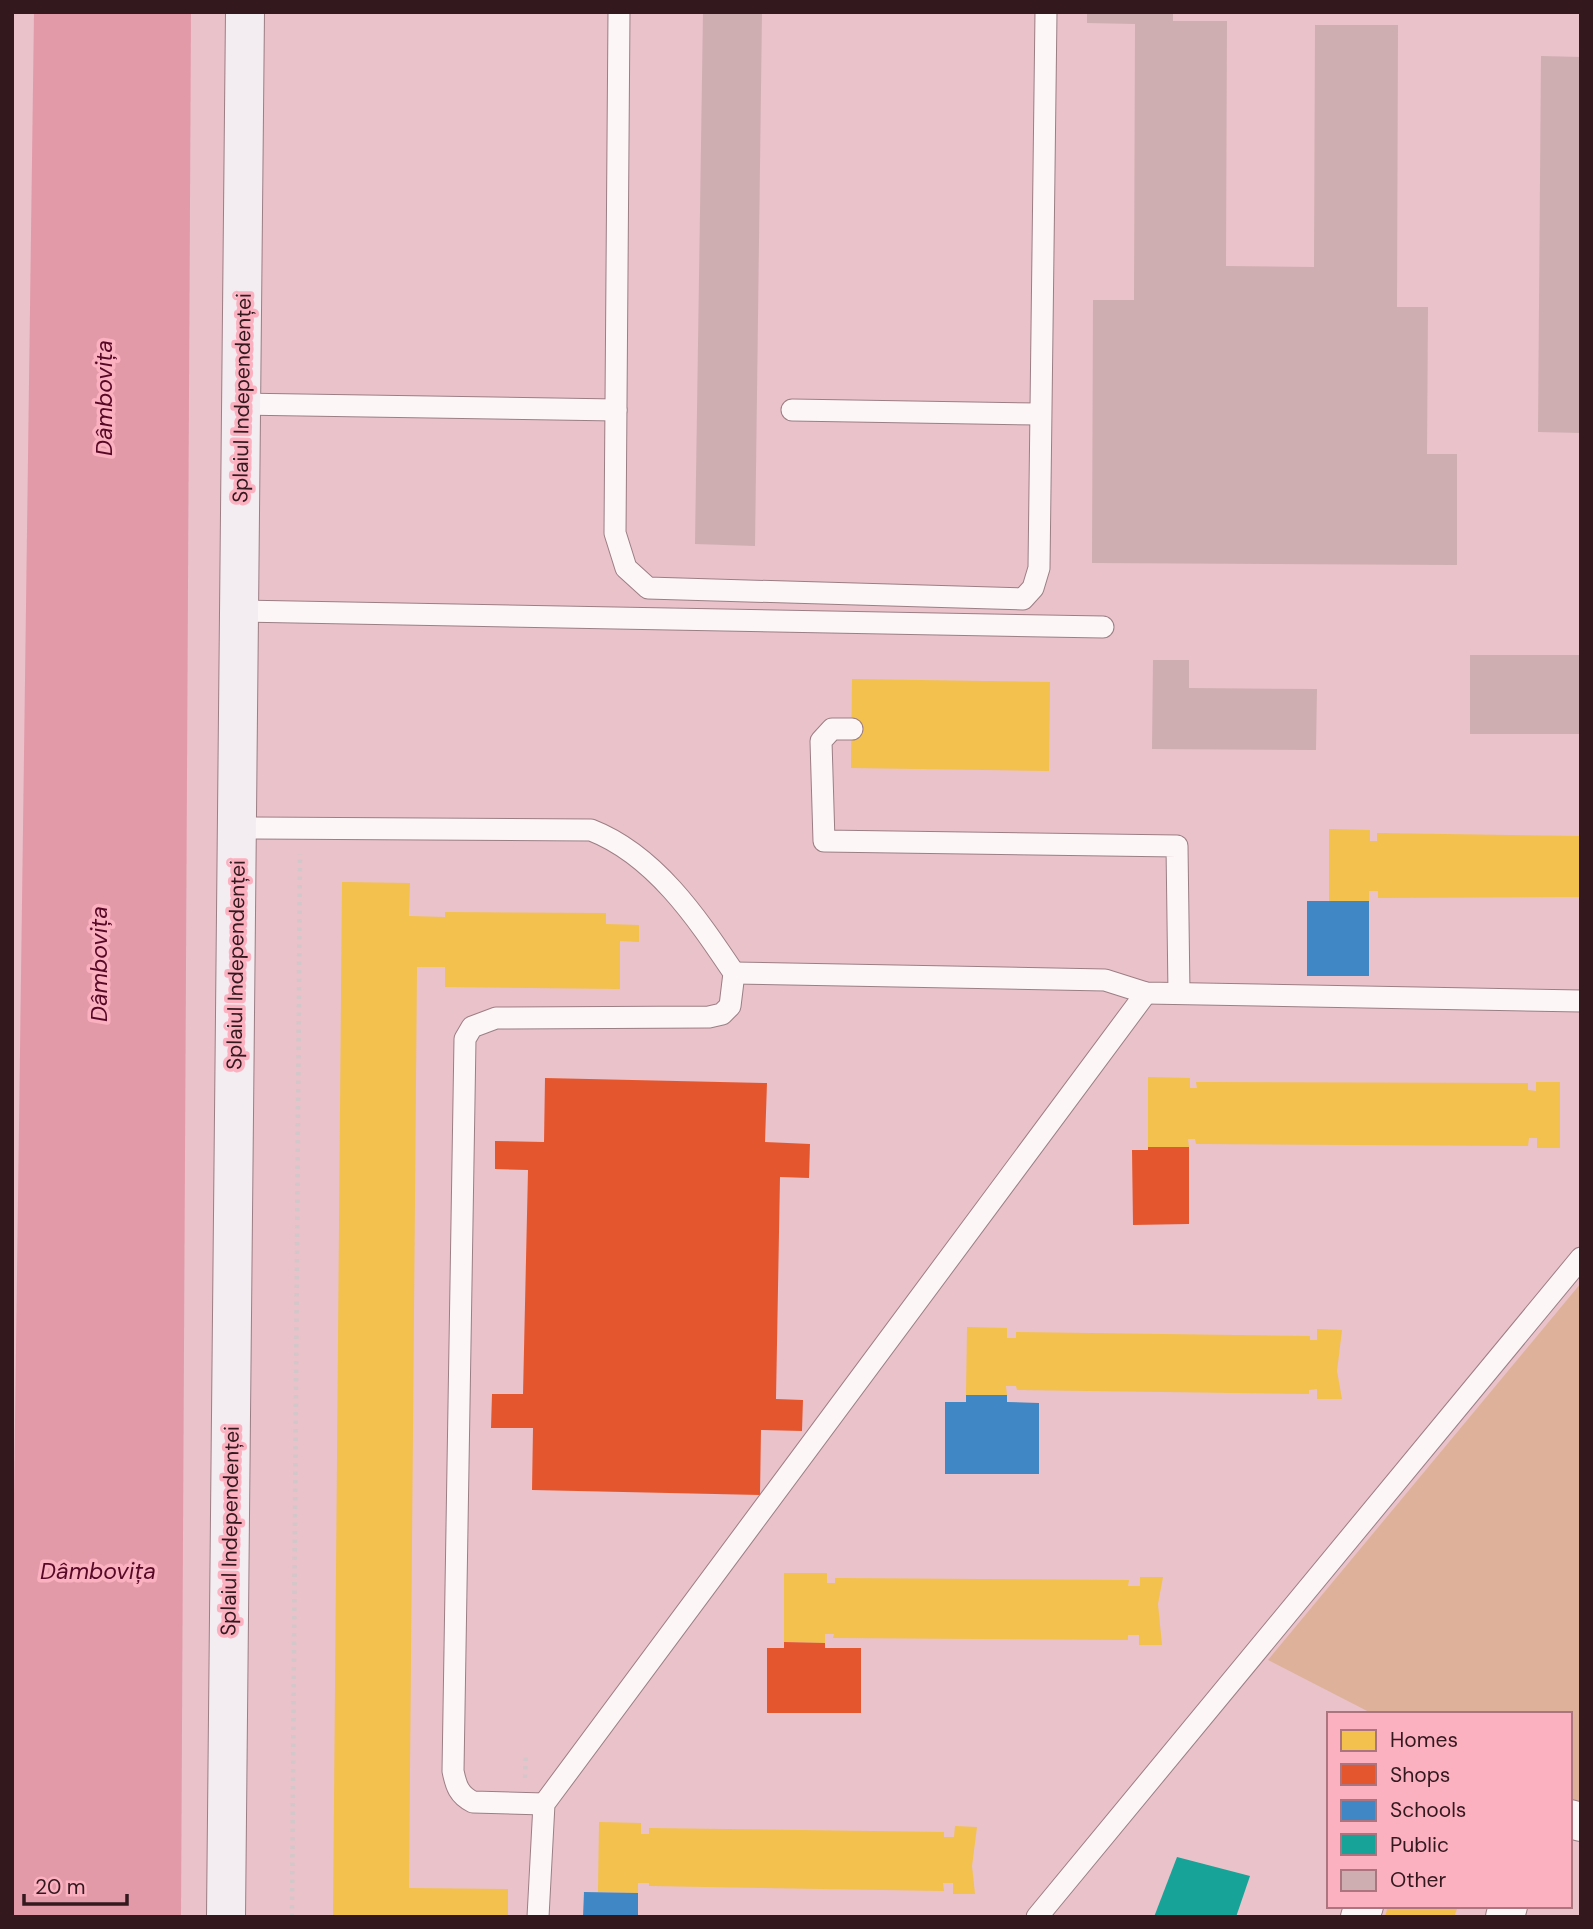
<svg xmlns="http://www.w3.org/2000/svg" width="1593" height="1929" font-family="'DM Sans',sans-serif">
<rect width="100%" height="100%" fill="#eac2ca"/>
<path fill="#deb29a" d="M1581,1283V1802L1570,1799V1714H1373L1268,1660Z"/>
<path fill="#e299a8" d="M34,12H191L181,1917H12V1645Z"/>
<g fill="#f2c14e">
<path d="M852,679L1050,682L1049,771L851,768Z"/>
<path d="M1329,829L1370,830V841H1377V833L1581,836V897L1378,898V891H1369V901H1329Z"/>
<path d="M342,882L410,883L409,916L445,917V912L606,913V924L639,925V942L620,941V989L445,987V967H417L409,1888L508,1889V1917H333Z"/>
<path d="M1148,1077L1190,1078V1088H1197L1196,1082L1528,1083V1090L1536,1091V1082H1560V1148H1537V1138H1529L1528,1146L1196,1144L1195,1139H1188L1189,1147H1148Z"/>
<path d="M967,1327L1007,1328V1338H1016V1332L1310,1336V1340H1317V1329L1342,1330L1337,1371L1342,1399H1317V1389L1309,1390V1394L1017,1390L1016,1386H1006L1007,1395H966Z"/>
<path d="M784,1573H827V1583H835V1578L1129,1580L1128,1586H1140V1577H1163L1158,1604L1162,1645H1139V1635H1128V1640L833,1638L834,1634H825V1643L784,1642Z"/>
<path d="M599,1822L641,1823V1834H649V1828L944,1832V1837H954L955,1826L977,1827L972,1866L975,1894H953V1883H943L944,1891L649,1886V1883H638V1893L598,1892Z"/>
<path d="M1388,1906H1458L1454,1917H1385Z"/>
</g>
<g fill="#e4572e">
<path d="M545,1078L767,1083L765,1142L810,1144L809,1178L780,1177L776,1399L803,1400L802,1431L761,1430L760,1495L532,1490L533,1428H491L492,1394H523L528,1170L495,1169V1141L544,1142Z"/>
<path d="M1148,1147H1189V1224L1133,1225L1132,1150H1148Z"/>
<path d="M784,1642L825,1643V1648H861V1713H767V1648H784Z"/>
</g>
<g fill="#3f88c5">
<rect x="1307" y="901" width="62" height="75"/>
<path d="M966,1395H1007V1402L1039,1403V1474H945V1402H966Z"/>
<path d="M584,1892L638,1893V1917H583Z"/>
</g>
<path fill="#17a398" d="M1177,1857L1250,1876L1236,1917H1154Z"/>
<g fill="#ceaeb1">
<path d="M703,12H762L755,546L695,544Z"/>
<path d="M1087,12H1173V21H1227L1226,266L1314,267L1315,25H1398L1397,307H1428L1427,454H1457V565L1092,563L1093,300H1134L1135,24L1087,23Z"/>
<path d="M1541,56L1581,57V433L1538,432Z"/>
<rect x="1470" y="655" width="111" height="79"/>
<path d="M1153,660H1189V688L1317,689L1316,750L1152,749Z"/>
</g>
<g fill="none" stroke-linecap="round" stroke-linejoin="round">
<g stroke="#9c7e85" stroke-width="23">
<g id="lane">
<path d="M619,12L615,533L626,568L648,588L1023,599L1033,588L1039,568L1046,12"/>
<path d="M242,404L616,410"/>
<path d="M792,410L1039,414"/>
<path d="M238,611L1103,627"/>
<path d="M852,729H832L821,741L824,841L1177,846L1179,993"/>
<path d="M238,828L591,830C655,855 697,918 734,973L730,1006L722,1014L709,1017L496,1018L472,1027L465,1039L453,1771C456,1786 459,1795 473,1802L544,1804"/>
<path d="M734,973L1105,980L1146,993L1581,1001"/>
<path d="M538,1917L544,1804L1146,993"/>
<path d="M1037,1917L1581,1258"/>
</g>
</g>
<g stroke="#9c7e85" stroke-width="40">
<g id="street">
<path d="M1570,1819L1581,1822"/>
<path d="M1360,1917L1364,1906"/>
<path d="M1505,1917L1508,1906"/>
</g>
</g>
<g stroke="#9c7e85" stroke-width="40">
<path id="secondary" d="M226,1917L245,12"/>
</g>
<g stroke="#d3c7c9" stroke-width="4.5" stroke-dasharray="3.5 5" stroke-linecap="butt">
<path d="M525,1778L526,1754"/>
<path d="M292,1917L300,854"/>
</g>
<use href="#lane" stroke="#fcf6f7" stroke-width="21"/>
<use href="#street" stroke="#fcf6f7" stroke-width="38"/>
<use href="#secondary" stroke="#f3ecf0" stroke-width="38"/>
</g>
<g text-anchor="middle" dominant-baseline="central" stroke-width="7" stroke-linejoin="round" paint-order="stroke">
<g font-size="21" fill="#33181e" stroke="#fbb1c0">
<text transform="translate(242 398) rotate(-89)">Splaiul Independenței</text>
<text transform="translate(236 965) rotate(-89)">Splaiul Independenței</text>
<text transform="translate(230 1531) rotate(-89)">Splaiul Independenței</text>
</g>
<g font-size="23" font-style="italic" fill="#570826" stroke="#fbb1c0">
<text transform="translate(104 398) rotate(-90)">Dâmbovița</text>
<text transform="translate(99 964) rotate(-90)">Dâmbovița</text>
<text x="98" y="1571">Dâmbovița</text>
</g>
</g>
<rect width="1593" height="1929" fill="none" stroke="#33181e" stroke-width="28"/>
<rect x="1327" y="1712" width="245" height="196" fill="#fbb1c0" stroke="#ab747f" stroke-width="2"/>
<rect x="1341" y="1730" width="35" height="21" fill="#f2c14e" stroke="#ab747f" stroke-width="2"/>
<text x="1390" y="1747" font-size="21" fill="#33181e">Homes</text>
<rect x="1341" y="1764" width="35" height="21" fill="#e4572e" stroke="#ab747f" stroke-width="2"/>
<text x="1390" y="1782" font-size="21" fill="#33181e">Shops</text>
<rect x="1341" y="1800" width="35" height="21" fill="#3f88c5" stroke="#ab747f" stroke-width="2"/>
<text x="1390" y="1817" font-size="21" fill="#33181e">Schools</text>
<rect x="1341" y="1834" width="35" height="21" fill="#17a398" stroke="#ab747f" stroke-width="2"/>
<text x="1390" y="1852" font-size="21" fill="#33181e">Public</text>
<rect x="1341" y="1870" width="35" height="21" fill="#ceaeb1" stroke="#ab747f" stroke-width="2"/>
<text x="1390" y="1887" font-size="21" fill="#33181e">Other</text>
<path d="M24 1894v10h103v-10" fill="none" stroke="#33181e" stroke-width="3.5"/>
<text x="35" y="1894" font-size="21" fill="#33181e" stroke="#fbb1c0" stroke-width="5" paint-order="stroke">20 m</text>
</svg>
